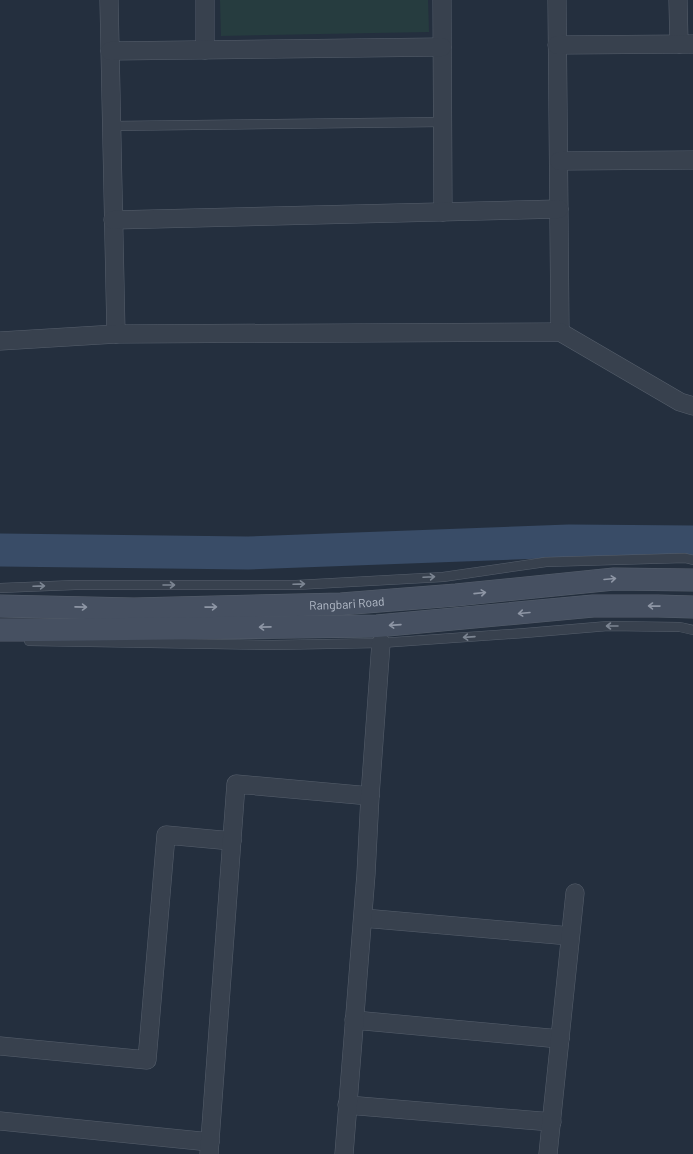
<svg xmlns="http://www.w3.org/2000/svg" width="693" height="1154" font-family="Barlow,sans-serif">
<rect width="100%" height="100%" fill="#242f3e"/>
<path fill="#263c3f" d="M220,0H428L429,32L221,36Z"/>
<g fill="none" stroke-linecap="round" stroke-linejoin="round">
<path stroke="#394c67" stroke-width="33" d="M0,550L248,553L569,541L693,542"/>
<g stroke="#565f6c" stroke-width="10">
<g id="lane">
<path d="M112,126L443,122"/>
<path d="M0,588L75,585H296L443,577L546,562L685,558L693,560"/>
<path d="M29,641L273,645L381,643L525,633L608,626L680,627L693,630"/>
</g>
</g>
<g stroke="#565f6c" stroke-width="19">
<g id="street">
<path d="M109,0L116,334"/>
<path d="M205,0V50"/>
<path d="M442,0L443,212"/>
<path d="M557,0L560,332"/>
<path d="M678,0L679,44"/>
<path d="M557,45L693,44"/>
<path d="M110,51L442,47"/>
<path d="M559,161L693,160"/>
<path d="M113,220L559,209"/>
<path d="M0,341L116,334L560,332L680,402L693,406"/>
<path d="M363,918L570,936"/>
<path d="M354,1020L560,1039"/>
<path d="M0,1046L147,1060L166,835L232,841"/>
<path d="M347,1105L552,1122"/>
<path d="M0,1121L210,1142"/>
<path d="M209,1154L236,784L370,796"/>
<path d="M344,1154L366,874L370,796L381,643"/>
<path d="M548,1154L575,893"/>
</g>
</g>
<g stroke="#565f6c" stroke-width="23">
<g id="secondary">
<path id="s1" d="M0,606L134,609L341,604L456,595L614,579L693,580"/>
<path d="M0,630H42L377,626L593,606H658L693,607"/>
</g>
</g>
<use href="#lane" stroke="#38414e" stroke-width="9"/>
<use href="#street" stroke="#38414e" stroke-width="18"/>
<use href="#secondary" stroke="#465061" stroke-width="22"/>
</g>
<defs><path id="oneway-shaft" d="M-6 0H5M1.5-3L5.5 0L1.5 3" fill="none" stroke-width="1.6" stroke-linecap="round" stroke-linejoin="round"/></defs>
<g stroke="#7c8592">
<use href="#oneway-shaft" transform="translate(429 577) rotate(-3)"/>
<use href="#oneway-shaft" transform="translate(299 584) rotate(-2)"/>
<use href="#oneway-shaft" transform="translate(169 585)"/>
<use href="#oneway-shaft" transform="translate(39 586) rotate(-2)"/>
<use href="#oneway-shaft" transform="translate(612 626) rotate(180)"/>
<use href="#oneway-shaft" transform="translate(469 637) rotate(176)"/>
</g>
<g stroke="#8e96a5">
<use href="#oneway-shaft" transform="translate(610 579) rotate(-5)"/>
<use href="#oneway-shaft" transform="translate(480 593) rotate(-6)"/>
<use href="#oneway-shaft" transform="translate(654 606) rotate(-179)"/>
<use href="#oneway-shaft" transform="translate(81 607) rotate(1)"/>
<use href="#oneway-shaft" transform="translate(211 607) rotate(-1)"/>
<use href="#oneway-shaft" transform="translate(524 613) rotate(175)"/>
<use href="#oneway-shaft" transform="translate(395 625) rotate(176)"/>
<use href="#oneway-shaft" transform="translate(265 627) rotate(179)"/>
</g>
<g text-anchor="middle" dominant-baseline="central" stroke-width="3" stroke-linejoin="round" paint-order="stroke">
<g font-size="12" fill="#b4bcc9" stroke="#1d2633">
<text stroke="none"><textPath href="#s1" startOffset="347">Rangbari Road</textPath></text>
</g>
</g>
</svg>
